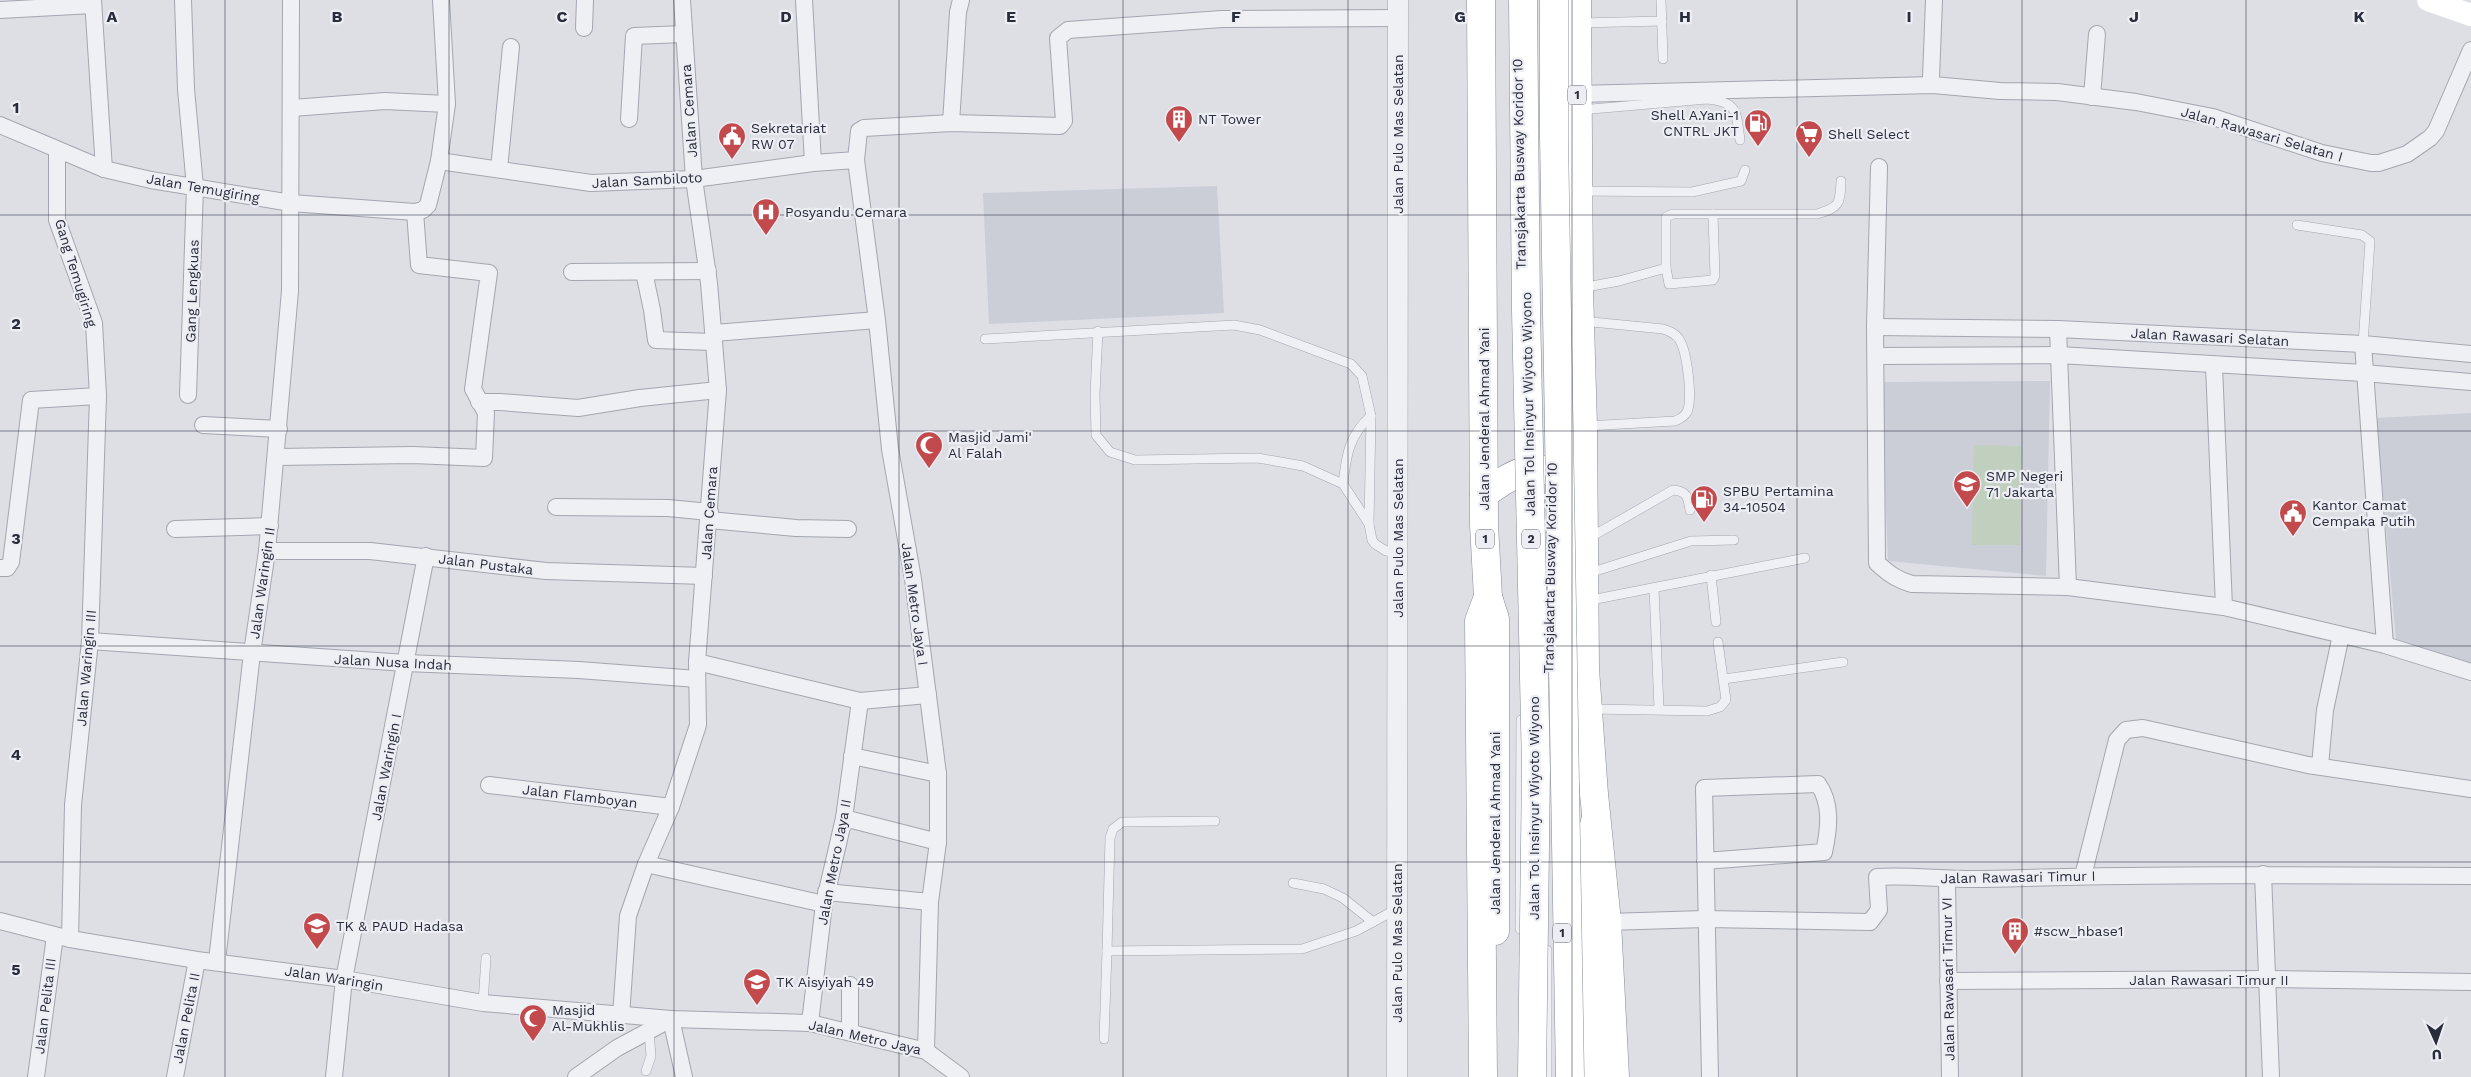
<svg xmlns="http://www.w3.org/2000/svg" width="2471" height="1077" font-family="'Work Sans',sans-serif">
<rect width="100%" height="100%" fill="#dddfe5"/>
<g fill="#cbced7">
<path d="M1217,186L1224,313L989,324L983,193Z"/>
<path d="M2050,381L2046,576L1888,561L1881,382Z"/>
<path d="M2471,413V665L2396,639L2376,418Z"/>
</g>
<path fill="#c1cfbf" d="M1974,445L2022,446L2020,545H1972Z"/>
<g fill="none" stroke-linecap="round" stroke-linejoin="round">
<g stroke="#a3a6af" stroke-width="10">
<g id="service">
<path d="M1661,0L1663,59"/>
<path d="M1580,23L1662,21"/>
<path d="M1580,110L1707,99C1738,102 1736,111 1740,140"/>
<path d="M1580,191L1692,192L1741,181L1745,170"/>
<path d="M2297,225L2362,235L2370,241L2363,344"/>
<path d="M1666,268L1669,284L1713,280L1715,276L1713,214"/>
<path d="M1581,288L1619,281L1666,268V217L1673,214H1817C1840,207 1840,204 1841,181"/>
<path d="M1582,321L1663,329C1669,331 1675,333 1679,339C1687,351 1693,398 1687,412C1684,417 1680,419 1675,421L1586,426"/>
<path d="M1098,331L1095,394L1096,435L1110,452L1135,460L1258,458L1303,466L1343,484L1369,524L1372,540L1375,544L1386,551L1398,552"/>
<path d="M985,339L1234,325L1260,330L1351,364L1362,376L1371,416L1369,524"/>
<path d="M1343,484C1346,456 1349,435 1371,416"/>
<path d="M1589,538L1673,490C1687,491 1688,497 1690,510"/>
<path d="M1586,574L1691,541L1734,540"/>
<path d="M1711,575L1716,622"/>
<path d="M1654,588L1659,709"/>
<path d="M1586,601L1805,558"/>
<path d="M1724,679L1843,662"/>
<path d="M1548,702L1549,638"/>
<path d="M1591,709L1707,711L1720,707L1726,700L1718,642"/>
<path d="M1215,821L1122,822L1113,829L1110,838L1107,951L1302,949L1356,931L1397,909"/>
<path d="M1293,883L1324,889L1343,898L1373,922"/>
<path d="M1520,929L1521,720"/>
<path d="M483,1003L486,958"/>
<path d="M1104,1039L1107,951"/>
<path d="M646,1071L651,1056L649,1030"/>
<path d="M1547,1077V950"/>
</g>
</g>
<g stroke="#a3a6af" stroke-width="18">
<g id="minor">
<path d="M93,0L104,169"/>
<path d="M183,0L186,89L195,187L188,395"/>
<path d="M804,0L813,163"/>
<path d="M0,10L93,5"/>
<path d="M584,28L585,0"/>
<path d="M1933,85L1931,78L1934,0"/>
<path d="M1577,94L1933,85L2000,91L2057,92L2136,102L2213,117L2322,153L2371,163H2379L2407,154L2430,138L2436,131L2471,50"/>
<path d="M2092,97L2097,34"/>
<path d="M292,108L385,101L447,104"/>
<path d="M629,119L634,36L684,34"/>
<path d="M951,123L958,12L961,0"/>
<path d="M0,125L104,169L151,180L291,203L415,212L423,210L428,205L439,161L447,104L441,0"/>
<path d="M57,150V220L94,323L98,396L90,641L73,805L70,939"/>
<path d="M439,161L591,183L694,179L813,163L856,160"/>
<path d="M1879,167L1875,327L1877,563C1888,573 1897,580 1912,584L2068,587L2224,607L2385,645L2471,672"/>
<path d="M499,169L511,47"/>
<path d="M572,272L708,271"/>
<path d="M644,272L652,310L656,340L713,342"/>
<path d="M1875,327L2058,329L2363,344L2471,354"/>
<path d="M2058,329L2068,587"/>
<path d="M714,333L877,320"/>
<path d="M2363,344L2385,645"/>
<path d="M1876,356L2059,355L2364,373L2471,382"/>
<path d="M2214,366L2224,607"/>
<path d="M479,402H500L578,408L640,398L718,390"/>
<path d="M203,425L279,429"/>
<path d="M277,457L413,455L484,458L486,413L473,389L489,273L419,265L415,212"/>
<path d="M556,507L668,508L710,512"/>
<path d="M709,520L796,528L848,529"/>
<path d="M175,529L270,526"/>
<path d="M267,551H370L546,571L704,576"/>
<path d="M0,568H7L11,562L31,400L98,396"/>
<path d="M90,641L406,663L579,670L697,679"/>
<path d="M697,662L860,701L928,695"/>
<path d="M852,756L938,774"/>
<path d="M2320,766L2325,710L2341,635"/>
<path d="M489,785L671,807"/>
<path d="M844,818L938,842"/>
<path d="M1705,861L1824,852C1829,829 1832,803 1818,784L1704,788L1710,1077"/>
<path d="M646,864L824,904"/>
<path d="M2263,874L2271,1077"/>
<path d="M2083,876L2117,740L2126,730L2143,728L2308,765L2471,789"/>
<path d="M1947,880L1950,1077"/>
<path d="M826,892L930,902"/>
<path d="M0,921L70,939L197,960L344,979L483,1003L671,1019L810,1023L926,1051L961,1077"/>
<path d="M1607,922L1705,919L1870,922L1879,910L1877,877C1912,875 1947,880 1983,879C2146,874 2308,875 2471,876"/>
<path d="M217,961L252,653L267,551L290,291L291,0"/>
<path d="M1948,981L2267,979L2471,982"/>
<path d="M850,985V1032"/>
<path d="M621,1016L628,916L646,864L671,807L698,725L697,662L718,390L709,283L694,179L682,0"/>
<path d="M671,1019L684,1077"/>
<path d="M810,1023L824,904L844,818L860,701"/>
<path d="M926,1051L930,902L938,842V774L913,579L890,449L877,320L856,160L859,131L864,128L951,123L1060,126L1064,121L1058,38L1068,30L1222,19L1398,18"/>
<path d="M36,1077L55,936"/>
<path d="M175,1077L197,960"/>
<path d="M334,1077L344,979L426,556"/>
<path d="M576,1077L617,1048L669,1020"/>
</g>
</g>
<g stroke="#a3a6af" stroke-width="21">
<path id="tertiary" d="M1397,1077L1398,0"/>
</g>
<g stroke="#858b9b" stroke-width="29">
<g id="trunk">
<path d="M1481,0L1484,525L1488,597L1495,619V931"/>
<path d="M1577,0L1579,289L1583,426L1585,669L1594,794L1607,922L1615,1077"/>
<path d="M1484,494C1522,467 1537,460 1580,484"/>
</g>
</g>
<g stroke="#858b9b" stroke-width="29">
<g id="motorway">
<path d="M1483,1077L1479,621L1488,597"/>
<path d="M1592,1077L1582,885L1587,850L1596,818"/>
</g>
</g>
<use href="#service" stroke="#eff0f4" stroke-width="9"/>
<use href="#minor" stroke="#eff0f4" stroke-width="16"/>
<use href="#tertiary" stroke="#eff0f4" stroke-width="20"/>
<path stroke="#fff" stroke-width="22" d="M2428,0L2471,15"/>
<use href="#trunk" stroke="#fff" stroke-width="28"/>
<use href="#motorway" stroke="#fff" stroke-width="28"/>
<g stroke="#858b9b" stroke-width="29" stroke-linecap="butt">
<g id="motorway-bridge">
<path d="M1523,0L1526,310L1536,769L1532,1077"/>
<path d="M1554,0V137L1570,1077"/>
</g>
</g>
<use href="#motorway-bridge" stroke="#fff" stroke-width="28"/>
</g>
<path fill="none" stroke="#282c3b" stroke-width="1" stroke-opacity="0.55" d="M225,0V1077M449,0V1077M674,0V1077M899,0V1077M1123,0V1077M1348,0V1077M1572,0V1077M1797,0V1077M2022,0V1077M2246,0V1077M0,215H2471M0,431H2471M0,646H2471M0,862H2471"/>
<defs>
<g id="building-pin" transform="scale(1.4375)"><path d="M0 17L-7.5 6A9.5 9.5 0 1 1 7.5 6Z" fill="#c24a4d" stroke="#eceef3"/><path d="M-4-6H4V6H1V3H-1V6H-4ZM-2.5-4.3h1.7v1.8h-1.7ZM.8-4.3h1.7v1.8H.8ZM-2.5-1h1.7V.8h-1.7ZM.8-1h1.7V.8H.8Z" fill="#fff"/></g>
<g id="fuel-pin" transform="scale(1.4375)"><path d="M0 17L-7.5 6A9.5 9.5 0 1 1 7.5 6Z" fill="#c24a4d" stroke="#eceef3"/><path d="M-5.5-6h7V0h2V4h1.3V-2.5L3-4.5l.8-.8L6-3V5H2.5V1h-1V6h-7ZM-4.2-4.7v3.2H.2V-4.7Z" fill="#fff"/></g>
<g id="supermarket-pin" transform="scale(1.4375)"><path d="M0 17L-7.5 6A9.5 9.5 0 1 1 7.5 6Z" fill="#c24a4d" stroke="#eceef3"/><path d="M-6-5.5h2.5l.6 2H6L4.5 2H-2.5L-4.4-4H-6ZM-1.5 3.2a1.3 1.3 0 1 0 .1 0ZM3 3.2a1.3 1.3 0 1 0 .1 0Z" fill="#fff"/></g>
<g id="civic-pin" transform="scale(1.4375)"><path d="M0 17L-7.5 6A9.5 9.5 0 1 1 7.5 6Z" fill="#c24a4d" stroke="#eceef3"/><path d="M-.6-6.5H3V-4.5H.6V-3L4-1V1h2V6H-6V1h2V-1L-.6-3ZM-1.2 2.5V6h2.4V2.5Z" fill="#fff"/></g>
<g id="hospital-pin" transform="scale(1.4375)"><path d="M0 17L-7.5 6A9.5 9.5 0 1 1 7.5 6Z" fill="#c24a4d" stroke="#eceef3"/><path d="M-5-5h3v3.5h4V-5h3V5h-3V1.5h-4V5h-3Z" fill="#fff"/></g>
<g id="mosque-pin" transform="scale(1.4375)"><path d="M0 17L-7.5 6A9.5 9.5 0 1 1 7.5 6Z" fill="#c24a4d" stroke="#eceef3"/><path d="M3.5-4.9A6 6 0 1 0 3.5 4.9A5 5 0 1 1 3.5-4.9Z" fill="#fff"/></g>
<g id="school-pin" transform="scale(1.4375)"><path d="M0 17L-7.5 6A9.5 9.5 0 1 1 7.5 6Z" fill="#c24a4d" stroke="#eceef3"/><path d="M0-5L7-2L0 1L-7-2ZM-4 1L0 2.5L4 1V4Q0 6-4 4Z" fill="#fff"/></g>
</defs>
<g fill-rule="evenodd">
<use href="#building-pin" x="1179" y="119"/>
<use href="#fuel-pin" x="1758" y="123"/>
<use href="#supermarket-pin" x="1809" y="134"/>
<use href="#civic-pin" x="732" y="136"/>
<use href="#hospital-pin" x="766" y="212"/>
<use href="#mosque-pin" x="929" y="445"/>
<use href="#school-pin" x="1967" y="484"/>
<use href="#fuel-pin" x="1704" y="499"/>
<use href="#civic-pin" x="2293" y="513"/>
<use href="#school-pin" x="317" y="926"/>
<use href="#building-pin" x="2015" y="931"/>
<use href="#school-pin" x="757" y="982"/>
<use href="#mosque-pin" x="533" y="1018"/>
</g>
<g text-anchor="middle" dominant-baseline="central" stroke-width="4.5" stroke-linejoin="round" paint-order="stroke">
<g fill="#eceef3" stroke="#636672" stroke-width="1">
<rect x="1568" y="85.5" width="18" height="19" rx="4"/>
<rect x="1476" y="529.5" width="18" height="19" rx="4"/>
<rect x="1522" y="529.5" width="18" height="19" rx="4"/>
<rect x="1553" y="923.5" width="18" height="19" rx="4"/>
</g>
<g font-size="12" font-weight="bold" fill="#282c3b">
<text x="1577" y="95">1</text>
<text x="1485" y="539">1</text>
<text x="1531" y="539">2</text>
<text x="1562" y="933">1</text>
</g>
<g font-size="14" fill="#282c3b" stroke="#eceef3">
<text transform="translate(689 111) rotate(-94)">Jalan Cemara</text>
<text transform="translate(1398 134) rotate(-90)">Jalan Pulo Mas Selatan</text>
<text transform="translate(2262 134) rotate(16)">Jalan Rawasari Selatan I</text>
<text transform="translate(1519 164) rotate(-91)">Transjakarta Busway Koridor 10</text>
<text transform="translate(647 180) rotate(-3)">Jalan Sambiloto</text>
<text transform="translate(203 188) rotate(10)">Jalan Temugiring</text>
<text transform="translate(76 273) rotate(73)">Gang Temugiring</text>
<text transform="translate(192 291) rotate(-88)">Gang Lengkuas</text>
<text transform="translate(2210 337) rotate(3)">Jalan Rawasari Selatan</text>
<text transform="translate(1528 404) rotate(-91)">Jalan Tol Insinyur Wiyoto Wiyono</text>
<text transform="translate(1484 419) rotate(-90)">Jalan Jenderal Ahmad Yani</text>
<text transform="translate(709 513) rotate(-86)">Jalan Cemara</text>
<text transform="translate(1398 538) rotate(-90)">Jalan Pulo Mas Selatan</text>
<text transform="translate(486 564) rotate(7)">Jalan Pustaka</text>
<text transform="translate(1550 568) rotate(-89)">Transjakarta Busway Koridor 10</text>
<text transform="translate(262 583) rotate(-82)">Jalan Waringin II</text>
<text transform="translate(915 604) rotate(82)">Jalan Metro Jaya I</text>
<text transform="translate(393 662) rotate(3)">Jalan Nusa Indah</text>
<text transform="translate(86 668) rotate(-85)">Jalan Waringin III</text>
<text transform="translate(386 767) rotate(-79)">Jalan Waringin I</text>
<text transform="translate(580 796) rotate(7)">Jalan Flamboyan</text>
<text transform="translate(1534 808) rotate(-90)">Jalan Tol Insinyur Wiyoto Wiyono</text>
<text transform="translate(1495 823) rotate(-90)">Jalan Jenderal Ahmad Yani</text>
<text transform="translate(834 862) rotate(-79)">Jalan Metro Jaya II</text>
<text transform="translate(2018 877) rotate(-1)">Jalan Rawasari Timur I</text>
<text transform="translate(1397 943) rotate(-90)">Jalan Pulo Mas Selatan</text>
<text transform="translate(334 978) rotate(9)">Jalan Waringin</text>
<text transform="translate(1948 979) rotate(-91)">Jalan Rawasari Timur VI</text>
<text x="2209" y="980">Jalan Rawasari Timur II</text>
<text transform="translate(45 1006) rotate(-83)">Jalan Pelita III</text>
<text transform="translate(186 1018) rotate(-79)">Jalan Pelita II</text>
<text transform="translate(865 1037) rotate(13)">Jalan Metro Jaya</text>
</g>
<g font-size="14" fill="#282c3b" stroke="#eceef3" text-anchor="start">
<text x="1739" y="115" text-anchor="end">Shell A.Yani-1<tspan x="1739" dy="16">CNTRL JKT</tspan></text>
<text x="1198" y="119">NT Tower</text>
<text x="751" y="128">Sekretariat<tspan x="751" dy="16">RW 07</tspan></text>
<text x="1828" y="134">Shell Select</text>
<text x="785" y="212">Posyandu Cemara</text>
<text x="948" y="437">Masjid Jami'<tspan x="948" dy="16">Al Falah</tspan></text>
<text x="1986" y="476">SMP Negeri<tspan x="1986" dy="16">71 Jakarta</tspan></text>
<text x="1723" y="491">SPBU Pertamina<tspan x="1723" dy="16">34-10504</tspan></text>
<text x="2312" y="505">Kantor Camat<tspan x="2312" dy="16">Cempaka Putih</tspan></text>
<text x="336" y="926">TK &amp; PAUD Hadasa</text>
<text x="2034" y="931">#scw_hbase1</text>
<text x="776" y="982">TK Aisyiyah 49</text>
<text x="552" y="1010">Masjid<tspan x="552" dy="16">Al-Mukhlis</tspan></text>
</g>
</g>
<g font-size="16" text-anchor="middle" font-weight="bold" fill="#282c3b" stroke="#eceef3" stroke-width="4.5" stroke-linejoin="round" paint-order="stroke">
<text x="112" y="22">A</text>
<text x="337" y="22">B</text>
<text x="562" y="22">C</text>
<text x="786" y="22">D</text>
<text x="1011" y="22">E</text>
<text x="1236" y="22">F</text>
<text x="1460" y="22">G</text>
<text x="1685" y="22">H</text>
<text x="1909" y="22">I</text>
<text x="2134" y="22">J</text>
<text x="2359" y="22">K</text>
<text x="16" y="113">1</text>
<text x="16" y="329">2</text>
<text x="16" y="544">3</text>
<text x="16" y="760">4</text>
<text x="16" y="975">5</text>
</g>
<g transform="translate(2436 1042) rotate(177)" stroke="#eceef3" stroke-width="4" paint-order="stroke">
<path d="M0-4L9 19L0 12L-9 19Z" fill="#282c3b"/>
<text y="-8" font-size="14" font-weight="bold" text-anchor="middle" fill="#282c3b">U</text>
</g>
</svg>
